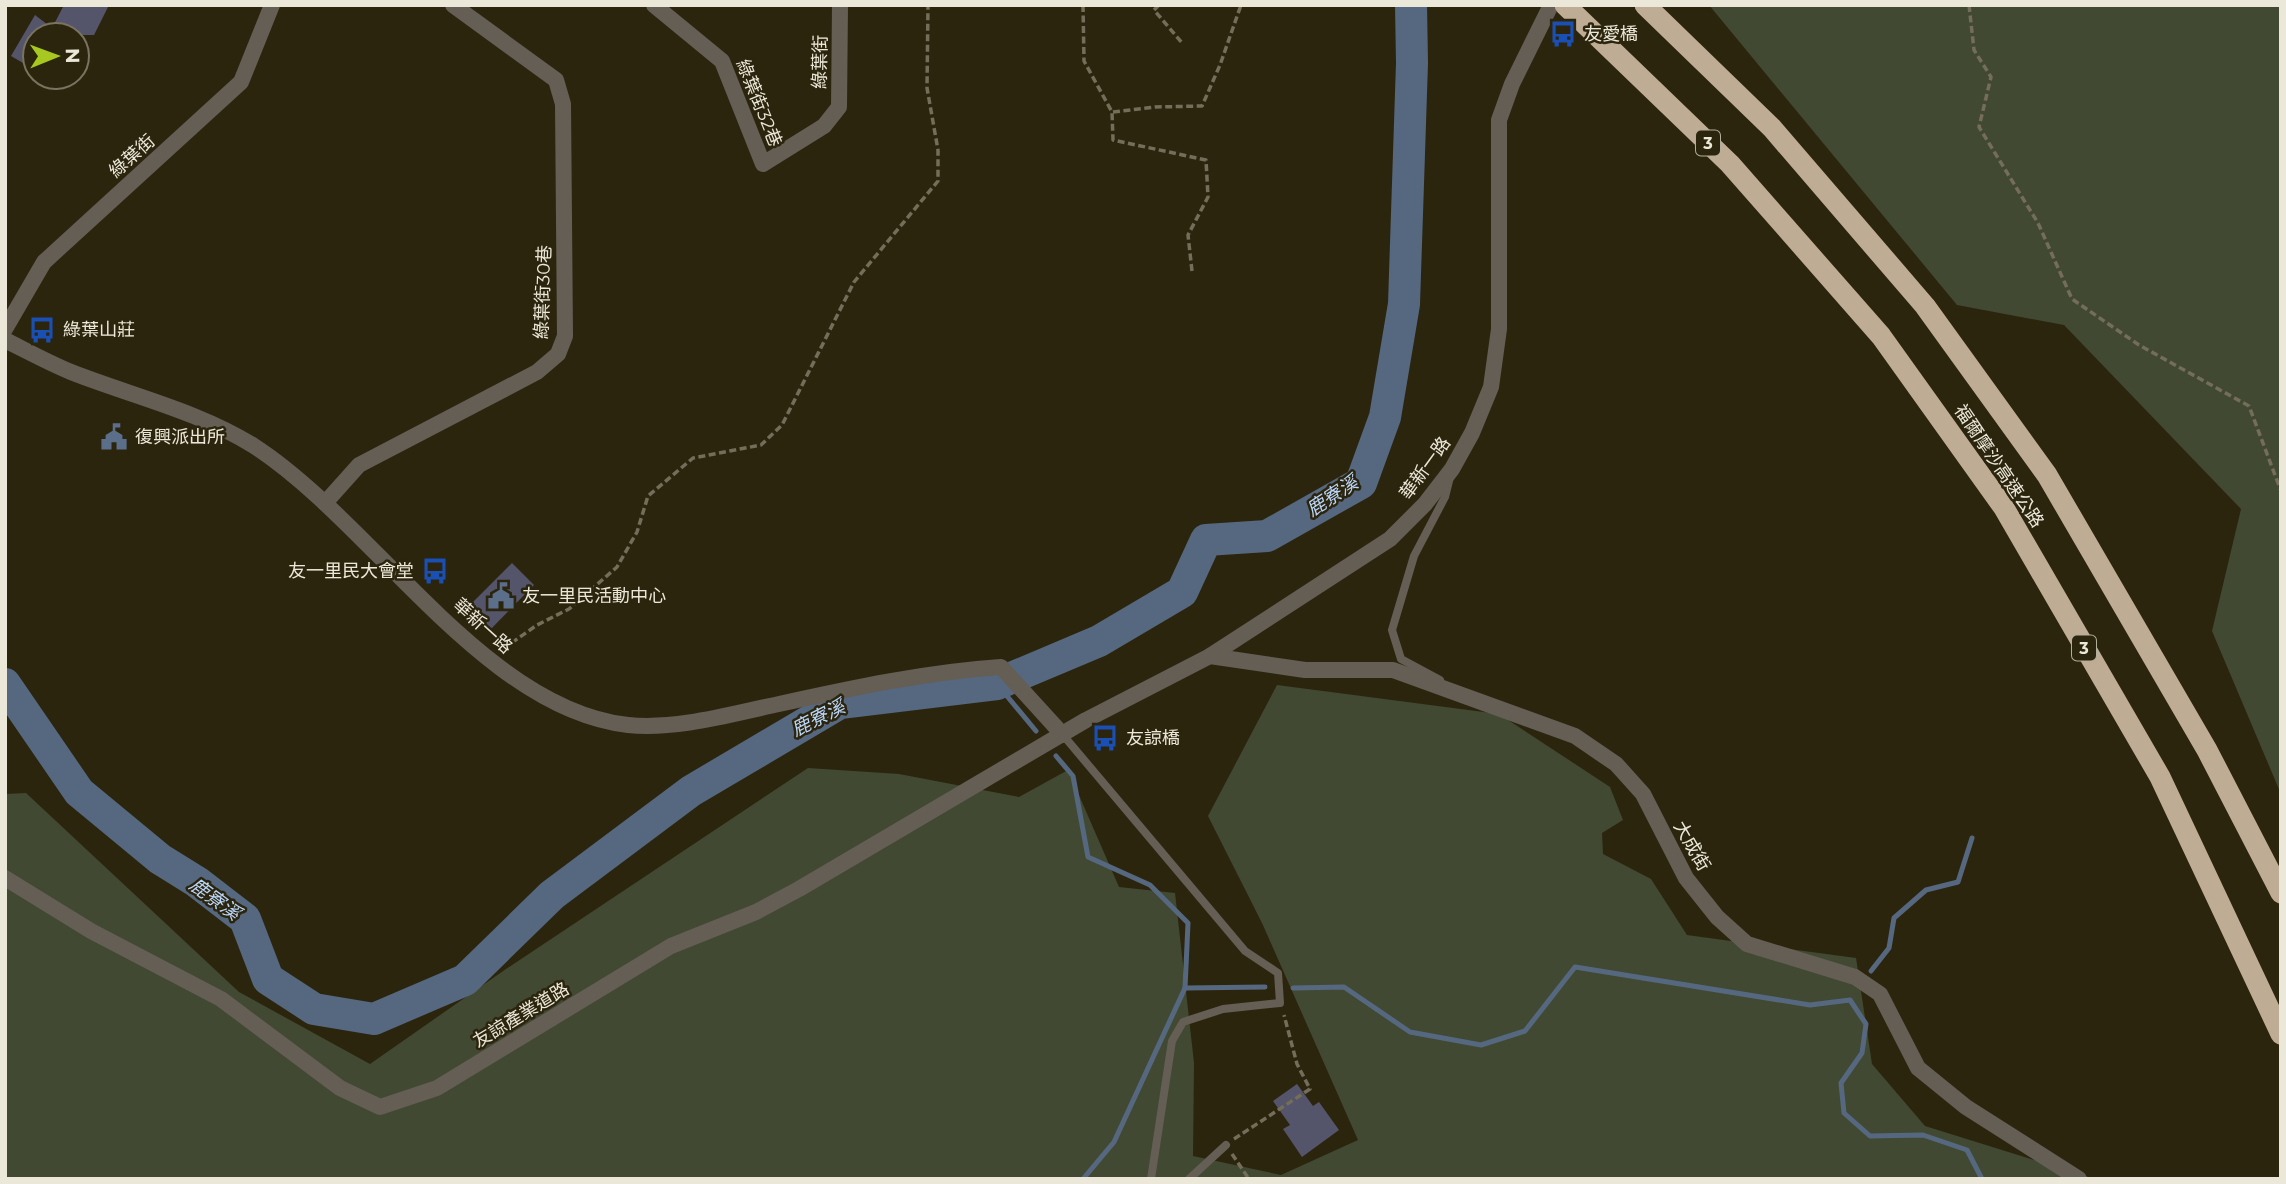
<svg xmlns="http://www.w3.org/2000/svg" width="2286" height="1184" font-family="Montserrat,'Noto Sans TC',sans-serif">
<rect width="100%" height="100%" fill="#2c250e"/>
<g fill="#414932">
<path d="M1709,5H2281V794L2212,631L2241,509L2064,325L1957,305Z"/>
<path d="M1277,685L1499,714L1610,787L1623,820L1602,833L1603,854L1651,879L1687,935L1856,958L1872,1064L1925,1126L2095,1179H5V794L26,793L239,992L370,1064L506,969L808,768L899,774L1019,797L1068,770L1119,887L1175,893L1194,1063L1193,1156L1281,1175L1358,1140L1262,923L1208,816Z"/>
</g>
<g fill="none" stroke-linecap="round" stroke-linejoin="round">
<g stroke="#556880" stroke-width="5">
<path d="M997,684L1036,731"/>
<path d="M1056,756L1073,776L1088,857L1150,885L1188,923L1185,988L1265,987"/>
<path d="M1871,971L1889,948L1894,918L1926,890L1958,882L1972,838"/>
<path d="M1293,988L1344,987L1410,1032L1481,1045L1525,1031L1575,967L1810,1005L1850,1000L1866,1024L1862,1053L1841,1083L1844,1113L1870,1136L1923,1135L1967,1150L1982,1179"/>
<path d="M1083,1179L1114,1142L1185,988"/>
</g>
<path stroke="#556880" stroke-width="32" d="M5,684L79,792L160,859L197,882L245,919L268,979L314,1009L374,1019L465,980L552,895L691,791L840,703L997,684L1099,641L1182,592L1206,540L1267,536L1361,483L1385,417L1404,304L1412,63L1411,5"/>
</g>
<g fill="#54546b">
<path d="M64,5H109L94,35H35V70L11,56L35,15L52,28Z"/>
<path d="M512,563L534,585L490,630L468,607Z"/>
<path d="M1297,1084L1313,1106L1319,1102L1339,1130L1302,1157L1283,1129L1290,1125L1273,1101Z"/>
</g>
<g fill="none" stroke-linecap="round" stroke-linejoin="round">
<g stroke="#736d59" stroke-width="3.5" stroke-dasharray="7 3.5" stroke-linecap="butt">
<path d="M1083,5L1084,61L1112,112L1113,140L1206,160L1208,197L1188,235L1192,271"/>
<path d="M1159,5L1154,10L1183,44"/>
<path d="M1969,5L1974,50L1991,77L1979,127L2038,223L2072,299L2139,345L2249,406L2281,491"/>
<path d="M1113,112L1155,107L1202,106L1220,65L1241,5"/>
<path d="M503,649L537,625L569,609L617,567L637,532L648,496L693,458L761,445L782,425L854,282L938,181V150L927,88L928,5"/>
<path d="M1234,1139L1310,1089L1297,1064L1284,1015"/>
<path d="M1232,1154L1249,1179"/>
</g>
<g stroke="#655e55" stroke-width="8">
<path d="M1440,680L1401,659L1392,630L1414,556L1445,497L1450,477"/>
<path d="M1063,735L1245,951L1278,973L1280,1003L1223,1009L1183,1022L1172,1041L1151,1179"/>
<path d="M1189,1179L1226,1145"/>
</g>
<g stroke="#655e55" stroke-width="16">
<path d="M654,5L722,61L763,164L824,126L839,107L840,5"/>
<path d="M5,329L44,262L241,82L272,5"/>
<path d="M5,340C27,351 49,363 71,372C132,396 198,411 254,446C373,523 484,709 628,725C677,730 731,714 779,704C852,688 926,672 1001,667L1063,735"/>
<path d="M325,503L359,465L537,372L558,354L565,336L563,104L556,80L453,5"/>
<path d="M1210,656L1305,670H1393L1575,736L1616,764L1643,794L1686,878L1717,917L1747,944L1855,977L1880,994L1918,1068L1966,1107L2079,1179"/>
<path d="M5,878L91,931L221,999L340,1088L380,1107L437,1088L671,946L756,912L799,889L1086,720L1210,656L1390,539L1425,504L1452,469L1472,433L1491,387L1499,329V120L1512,84L1551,5"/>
</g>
<g stroke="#bfac95" stroke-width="21">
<path d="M1565,5L1730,164L1881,336L2004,508L2160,777L2281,1034"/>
<path d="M1645,5L1772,128L1925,306L2047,475L2207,750L2281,893"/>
</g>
</g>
<defs>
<g id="bus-bare" transform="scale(2.1)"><path d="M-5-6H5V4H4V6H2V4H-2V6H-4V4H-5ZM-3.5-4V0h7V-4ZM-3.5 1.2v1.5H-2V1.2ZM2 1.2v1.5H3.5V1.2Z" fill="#1a4fb4" stroke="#2c250e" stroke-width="2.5" paint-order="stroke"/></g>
<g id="civic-bare" transform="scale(2.1)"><path d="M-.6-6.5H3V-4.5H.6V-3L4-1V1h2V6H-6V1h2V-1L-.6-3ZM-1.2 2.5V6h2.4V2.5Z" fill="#5c6f8a" stroke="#2c250e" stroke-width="2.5" paint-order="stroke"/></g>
</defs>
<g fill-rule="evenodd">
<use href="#bus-bare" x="1563" y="34"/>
<use href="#bus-bare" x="42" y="330"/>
<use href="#civic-bare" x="114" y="437"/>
<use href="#bus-bare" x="435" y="571"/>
<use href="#civic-bare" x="501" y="596"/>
<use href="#bus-bare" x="1105" y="738"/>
</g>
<g text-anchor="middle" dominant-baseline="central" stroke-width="5" stroke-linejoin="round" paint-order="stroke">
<g fill="#2c250e" stroke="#b2ae9c" stroke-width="2">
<rect x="1696" y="130.5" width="24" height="25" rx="5"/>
<rect x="2072" y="635.5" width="24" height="25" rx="5"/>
</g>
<g font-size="16" font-weight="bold" fill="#ece8d9">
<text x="1708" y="143">3</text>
<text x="2084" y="648">3</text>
</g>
<g font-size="18" fill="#ece8d9" stroke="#2c250e" text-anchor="start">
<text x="1584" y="34">友愛橋</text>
<text x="63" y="330">綠葉山莊</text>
<text x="135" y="437">復興派出所</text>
<text x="414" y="571" text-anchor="end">友一里民大會堂</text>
<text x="522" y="596">友一里民活動中心</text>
<text x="1126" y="738">友諒橋</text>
</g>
<g font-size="18" fill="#ece8d9" stroke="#2c250e">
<text transform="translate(820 62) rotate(-89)">綠葉街</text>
<text transform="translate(759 103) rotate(68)">綠葉街32巷</text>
<text transform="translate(132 156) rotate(-42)">綠葉街</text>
<text transform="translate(543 292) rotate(-88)">綠葉街30巷</text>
<text transform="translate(1999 466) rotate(56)">福爾摩沙高速公路</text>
<text transform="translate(1425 468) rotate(-54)">華新一路</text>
<text transform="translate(483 626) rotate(42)">華新一路</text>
<text transform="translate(1692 846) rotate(60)">大成街</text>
<text transform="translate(521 1015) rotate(-31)">友諒產業道路</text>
</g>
<g font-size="19" font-style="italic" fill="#bbd7fb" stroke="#2c250e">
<text transform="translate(1332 496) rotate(-33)">鹿寮溪</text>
<text transform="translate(818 718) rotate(-27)">鹿寮溪</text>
<text transform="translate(215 899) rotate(36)">鹿寮溪</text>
</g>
</g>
<rect width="2286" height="1184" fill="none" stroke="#ece8d9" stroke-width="14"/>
<g transform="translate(56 56) rotate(89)"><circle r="33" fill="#2c250e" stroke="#79735f" stroke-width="2"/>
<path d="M0-5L12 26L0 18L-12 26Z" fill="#a6c821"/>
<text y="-10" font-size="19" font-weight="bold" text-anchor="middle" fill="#ece8d9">N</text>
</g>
</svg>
